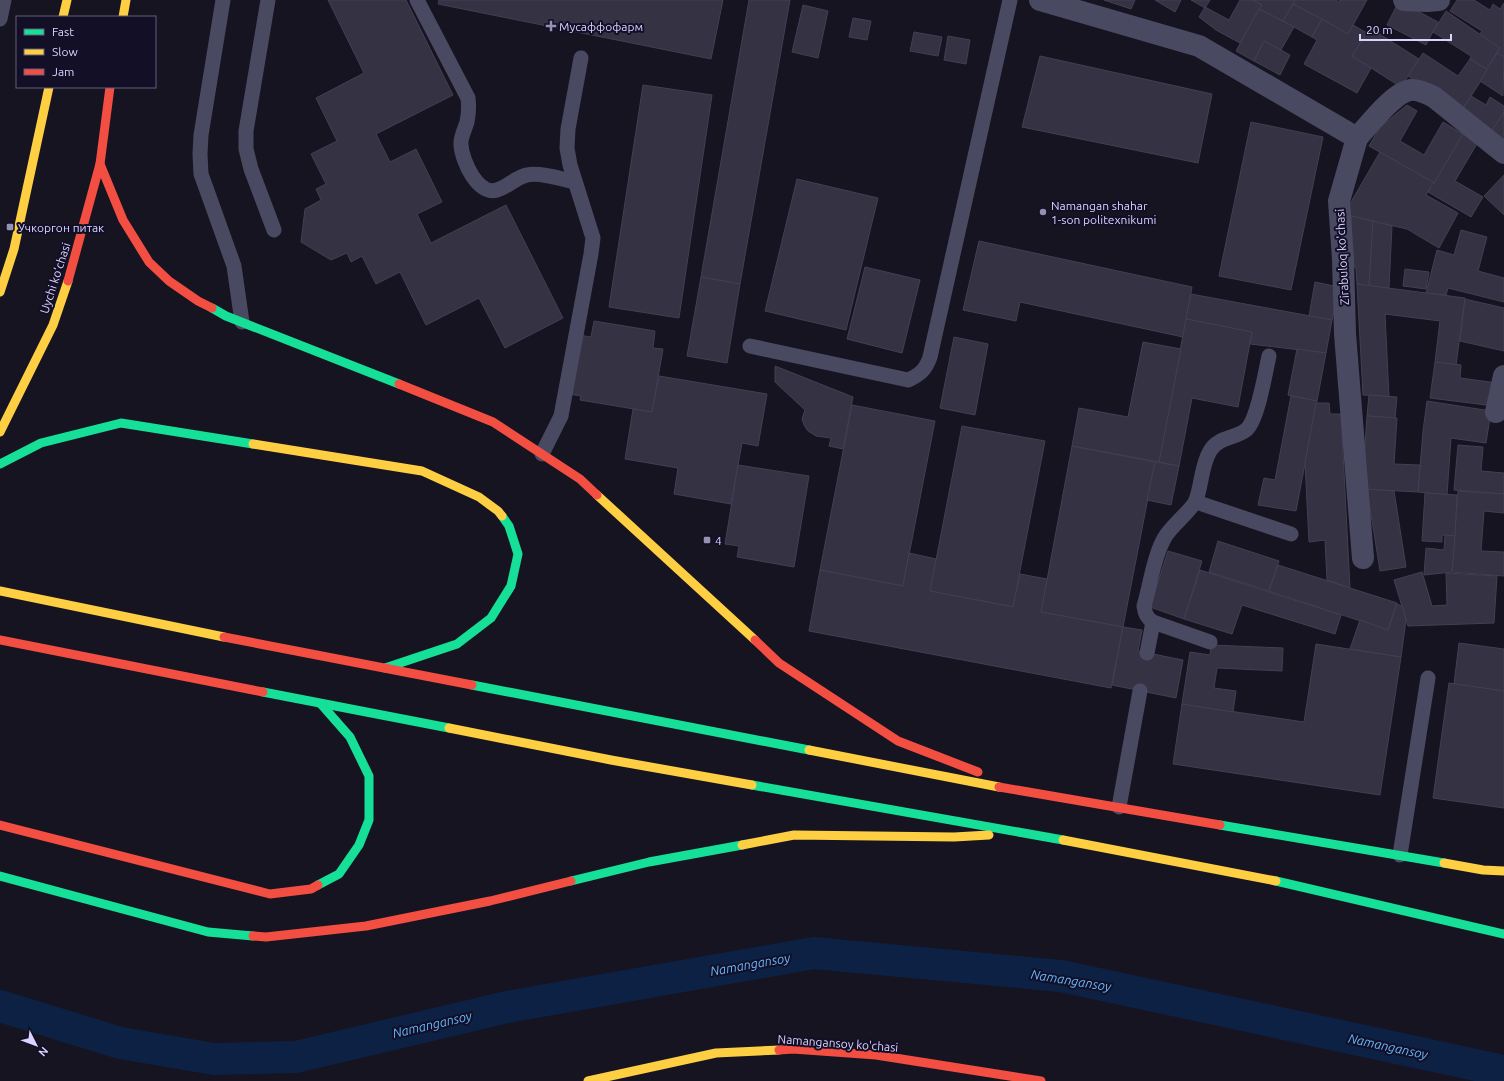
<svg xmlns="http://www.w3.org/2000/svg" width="1504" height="1081" font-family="Ubuntu,sans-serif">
<rect width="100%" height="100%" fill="#161421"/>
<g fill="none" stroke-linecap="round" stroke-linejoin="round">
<path stroke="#0d2144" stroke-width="32" d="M0,1006L120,1043L214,1059L296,1057L507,1007L814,953L1061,976L1504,1071"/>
</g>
<g fill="#343243" stroke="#433f54">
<path d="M328,0H406L453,95L376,134L390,162L416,149L442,202L417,214L431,243L506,205L563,318L505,348L479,298L426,325L400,272L376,284L362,256L351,262L347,253L331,260L301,242L305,209L321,200L316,189L326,184L311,154L337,141L316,98L364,73Z"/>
<path d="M439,0H723L711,59L438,4Z"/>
<path d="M749,0H790L740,284L701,277Z"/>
<path d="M1104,0H1135L1131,9Z"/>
<path d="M1155,0H1181L1175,12Z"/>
<path d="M1191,0H1210L1205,8Z"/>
<path d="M1240,0H1253L1262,5L1240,43L1216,30L1199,17L1205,7L1229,20Z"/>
<path d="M1253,0H1295L1283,21L1259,9L1262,5Z"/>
<path d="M1295,0H1336L1339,2L1340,0H1367L1348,34L1293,4Z"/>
<path d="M1457,0H1474L1490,10L1493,4L1500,9L1504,3V57L1497,53L1500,48L1479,35L1482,31L1450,11Z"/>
<path d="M1399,1L1438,22L1426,45L1387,25Z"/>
<path d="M1293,4L1322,19L1312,37L1283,21Z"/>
<path d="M803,5L828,11L818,58L792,52Z"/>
<path d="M1259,9L1294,27L1281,50L1264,41L1254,61L1236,51Z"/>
<path d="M1446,11L1500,48L1486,69L1470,59L1471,56L1433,32Z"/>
<path d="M853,18L871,21L867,40L849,37Z"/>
<path d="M1322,19L1348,34L1353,25L1367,33L1352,56L1371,68L1357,93L1304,64L1317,40L1312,37Z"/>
<path d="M1370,28L1419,59L1401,87L1352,56Z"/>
<path d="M914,32L942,37L938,56L910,51Z"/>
<path d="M948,36L970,40L966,64L944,60Z"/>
<path d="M1264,41L1290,55L1280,75L1254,61Z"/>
<path d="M1423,53L1458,76L1470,59L1488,70L1462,110L1408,76Z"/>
<path d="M1497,53L1504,57L1503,96L1480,81Z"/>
<path d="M1040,56L1212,94L1198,163L1022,127Z"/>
<path d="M643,85L712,95L679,318L609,307Z"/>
<path d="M1471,96L1486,105L1490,97L1504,106V112L1491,132L1462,110Z"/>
<path d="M1407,105L1417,111L1400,141L1424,155L1443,122L1463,134L1434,183L1369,146L1380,127Z"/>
<path d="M1504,112V142L1491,132Z"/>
<path d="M1251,122L1323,137L1291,290L1219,276Z"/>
<path d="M1463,134L1478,142L1455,181L1483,197L1471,217L1428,192L1434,183Z"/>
<path d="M1380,152L1433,182L1426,195L1458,213L1439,248L1407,229L1351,216L1347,209Z"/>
<path d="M1504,175V215L1484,196Z"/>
<path d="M797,179L878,198L846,330L765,311Z"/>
<path d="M1351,216L1373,221L1369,286L1357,284L1356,269L1349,256Z"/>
<path d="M1373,221L1392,226L1389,288L1369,286Z"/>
<path d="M1461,230L1487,237L1478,271L1504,278V302L1448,288L1446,295L1426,293L1437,250L1454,255Z"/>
<path d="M979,241L1192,287L1183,337L1020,302L1016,321L963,310Z"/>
<path d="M865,267L920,280L902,353L847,339Z"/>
<path d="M1405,269L1429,272L1426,289L1403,286Z"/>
<path d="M701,277L740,284L727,363L687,356Z"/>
<path d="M1315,282L1339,287L1332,320L1309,316Z"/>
<path d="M1357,284L1465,298L1456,365L1435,362L1440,321L1385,314L1389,397L1363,395Z"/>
<path d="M1191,294L1332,320L1326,353L1250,344L1252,332L1186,319Z"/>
<path d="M1465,299L1504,308V351L1460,341Z"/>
<path d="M1186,319L1252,332L1238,407L1192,398L1179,466L1159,462Z"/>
<path d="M594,321L655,331L653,348L663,349L652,412L580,400L581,396L569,394L579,335L591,337Z"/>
<path d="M954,337L988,344L975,415L940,408Z"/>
<path d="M1143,342L1181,349L1159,462L1072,446L1079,408L1128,417Z"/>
<path d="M1297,349L1326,353L1317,401L1288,395Z"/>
<path d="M1435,362L1461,365L1460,378L1497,383L1494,406L1430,398Z"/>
<path d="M775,366L853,397L843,449L829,446L831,438L816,436L808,431L804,425L802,419L805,410L775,382Z"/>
<path d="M659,376L767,394L758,446L742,443L731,504L674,494L678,468L625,459L633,409L652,412Z"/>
<path d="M1369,395L1397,397L1395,418L1367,416Z"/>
<path d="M1291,396L1317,401L1296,511L1258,505L1264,478L1275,480Z"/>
<path d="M1427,401L1491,411L1486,443L1451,438L1447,495L1418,492L1423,431Z"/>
<path d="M1316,403H1329L1330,414H1341L1350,588L1327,580L1325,540L1309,542L1305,463Z"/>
<path d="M852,405L935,421L903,586L820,570Z"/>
<path d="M1367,416L1397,418L1394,464L1420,465L1418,492L1362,489Z"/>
<path d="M962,426L1045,441L1013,607L930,591Z"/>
<path d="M1458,445L1483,447L1481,471L1504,473V494L1454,490Z"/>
<path d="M1072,446L1155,462L1123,627L1041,612Z"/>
<path d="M1155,462L1179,466L1171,505L1147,500Z"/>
<path d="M738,465L809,476L794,567L737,557L739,546L725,544Z"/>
<path d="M1367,489L1394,491L1406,567L1380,571Z"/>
<path d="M1458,491L1504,494V513L1484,511L1481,551L1504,552V576L1452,572Z"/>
<path d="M1425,493L1457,495L1455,536L1442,535V542L1422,541Z"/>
<path d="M1445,535L1455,536L1452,572L1424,575L1426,548L1444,550Z"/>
<path d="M1218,541L1279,561L1269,591L1209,572Z"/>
<path d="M1168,551L1202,561L1184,619L1150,607Z"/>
<path d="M909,553L936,559L930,591L1013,607L1020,574L1047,579L1041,612L1123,627L1111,688L809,631L820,570L903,586Z"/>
<path d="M1278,565L1397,603L1388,630L1269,591Z"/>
<path d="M1200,570L1341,615L1335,634L1242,605L1232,634L1184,619Z"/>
<path d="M1422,572L1432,606L1447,605L1446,573L1497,576L1494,623L1408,626L1394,580Z"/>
<path d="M1397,604L1402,606L1406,620L1401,657L1350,649L1360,620L1388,630Z"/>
<path d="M1123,627L1142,630L1138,651L1183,660L1176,698L1112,685Z"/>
<path d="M1459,643L1504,649V691L1454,684Z"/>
<path d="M1316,644L1401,657L1380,795L1173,764L1182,704L1304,722Z"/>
<path d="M1211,645L1283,648L1282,671L1217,668L1214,688L1236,691L1233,712L1182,704L1190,652L1210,655Z"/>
<path d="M1449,683L1504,691V808L1433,798Z"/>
</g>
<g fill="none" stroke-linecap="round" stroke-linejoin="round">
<g stroke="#4a4962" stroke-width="15">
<path d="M223,0L201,135L200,154L201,174L234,266L242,322"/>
<path d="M268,0L246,131V149L251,169L274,230"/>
<path d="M417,0L468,98C469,106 469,113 467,122C465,129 460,138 461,145C462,161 478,196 497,190C508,187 516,177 527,175C539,172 562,179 575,182"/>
<path d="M0,19L4,0"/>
<path d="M750,346L908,380C920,375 926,369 930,357L1010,0"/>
<path d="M542,454L561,416L591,254L593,238L570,165L567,148L568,129L581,58"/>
<path d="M1196,502L1291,534"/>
<path d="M1153,622L1210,642"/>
<path d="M1147,653L1153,622C1147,618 1145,614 1144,606C1150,586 1154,555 1165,537C1171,526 1193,509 1196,500C1202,484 1201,466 1210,451C1218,437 1234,439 1246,430C1258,420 1265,373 1269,356"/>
<path d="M1119,807L1140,691"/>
<path d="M1400,855L1428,678"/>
</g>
<g stroke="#4a4962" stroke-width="22">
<path d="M1040,0L1199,46L1357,138L1339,201L1343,259L1345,334L1363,558"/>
<path d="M1404,0L1427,1L1439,0"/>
<path d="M1357,138C1369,125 1393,93 1410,90C1418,89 1428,94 1434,97L1504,153"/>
<path d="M1496,412L1504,376"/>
</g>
<g stroke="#16e098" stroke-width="9">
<path d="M212,308L226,316L399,384"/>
<path d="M0,464L41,443L121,423L253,444"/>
<path d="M385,668L457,644L491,618L511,586L518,554L509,526L502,516"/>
<path d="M472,685L809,750"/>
<path d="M263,692L449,728"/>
<path d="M752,785L1063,840"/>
<path d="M1220,825L1444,863"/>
<path d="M0,876L208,932L253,936"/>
<path d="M571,881L649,862L742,845"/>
<path d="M1276,881L1504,934"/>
<path d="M318,885L339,874L359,845L369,820V776L350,737L321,704"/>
</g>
<g stroke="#ffcf43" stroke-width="9">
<path d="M63,17L67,0"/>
<path d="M123,17L126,0"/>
<path d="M0,292L14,249L49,87"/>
<path d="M0,432L53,325L68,281"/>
<path d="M253,444L422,471L479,497L498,511L502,516"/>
<path d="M597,495L755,640"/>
<path d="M0,591L224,637"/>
<path d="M449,728L611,760L752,785"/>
<path d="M809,750L999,787"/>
<path d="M1063,840L1276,881"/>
<path d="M742,845L794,835L954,837L989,835"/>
<path d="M1444,863L1483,870L1504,871"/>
<path d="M588,1081L716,1053L779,1050"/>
</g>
<g stroke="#f24e42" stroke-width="9">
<path d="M100,164L123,220L149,262L169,281L198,301L212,308"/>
<path d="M68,281L100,164L110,87"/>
<path d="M399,384L493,422L580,479L597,495"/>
<path d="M224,637L472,685"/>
<path d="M0,640L263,692"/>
<path d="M755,640L779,663L898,741L978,772"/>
<path d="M999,787L1220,825"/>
<path d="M0,825L270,894L311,889L318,885"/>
<path d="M253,936L266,937L366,926L490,901L571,881"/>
<path d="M779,1050L793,1049L876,1055L1041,1081"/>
</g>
</g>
<g fill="#9591b1" stroke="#130f26" stroke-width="1.5">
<path d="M549 20h4v4h4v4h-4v4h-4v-4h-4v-4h4z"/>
<circle cx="1043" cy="212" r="4"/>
<rect x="6" y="223" width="8" height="8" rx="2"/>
<rect x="703" y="536" width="8" height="8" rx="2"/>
</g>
<g text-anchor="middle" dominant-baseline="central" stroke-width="4" stroke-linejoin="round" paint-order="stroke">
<g font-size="12" fill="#d9d4ff" stroke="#130f26" text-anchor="start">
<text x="559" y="26">Мусаффофарм</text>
<text x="1051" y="205">Namangan shahar<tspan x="1051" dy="14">1-son politexnikumi</tspan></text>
<text x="18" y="227">Учкоргон питак</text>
<text x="715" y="540">4</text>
</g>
<g font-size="12" fill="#d9d4ff" stroke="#130f26">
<text transform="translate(1342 257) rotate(-93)">Zirabuloq ko'chasi</text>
<text transform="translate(55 278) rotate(-72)">Uychi ko’chasi</text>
<text transform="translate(838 1043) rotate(4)">Namangansoy ko'chasi</text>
</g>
<g font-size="13" font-style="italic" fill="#62b6ff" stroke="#130f26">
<text transform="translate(750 964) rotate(-10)">Namangansoy</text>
<text transform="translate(1071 980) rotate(9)">Namangansoy</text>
<text transform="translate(432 1024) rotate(-13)">Namangansoy</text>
<text transform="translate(1388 1046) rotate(12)">Namangansoy</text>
</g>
</g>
<rect x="16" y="16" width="140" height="72" fill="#130f26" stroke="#625e7d"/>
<rect x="24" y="29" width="20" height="6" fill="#16e098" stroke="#625e7d"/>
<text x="52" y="36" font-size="12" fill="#d9d4ff">Fast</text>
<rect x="24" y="49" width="20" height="6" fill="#ffcf43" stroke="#625e7d"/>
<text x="52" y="56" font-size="12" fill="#d9d4ff">Slow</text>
<rect x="24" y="69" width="20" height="6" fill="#f24e42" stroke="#625e7d"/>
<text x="52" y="76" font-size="12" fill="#d9d4ff">Jam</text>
<g transform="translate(36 1045) rotate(132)" stroke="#130f26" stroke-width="3" paint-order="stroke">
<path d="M0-3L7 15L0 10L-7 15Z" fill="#d9d4ff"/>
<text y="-6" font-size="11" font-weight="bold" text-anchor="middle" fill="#d9d4ff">N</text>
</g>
<path d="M1360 34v6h91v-6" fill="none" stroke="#d9d4ff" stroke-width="2"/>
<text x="1366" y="34" font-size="12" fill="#d9d4ff" stroke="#130f26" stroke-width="3" paint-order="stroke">20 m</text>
</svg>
